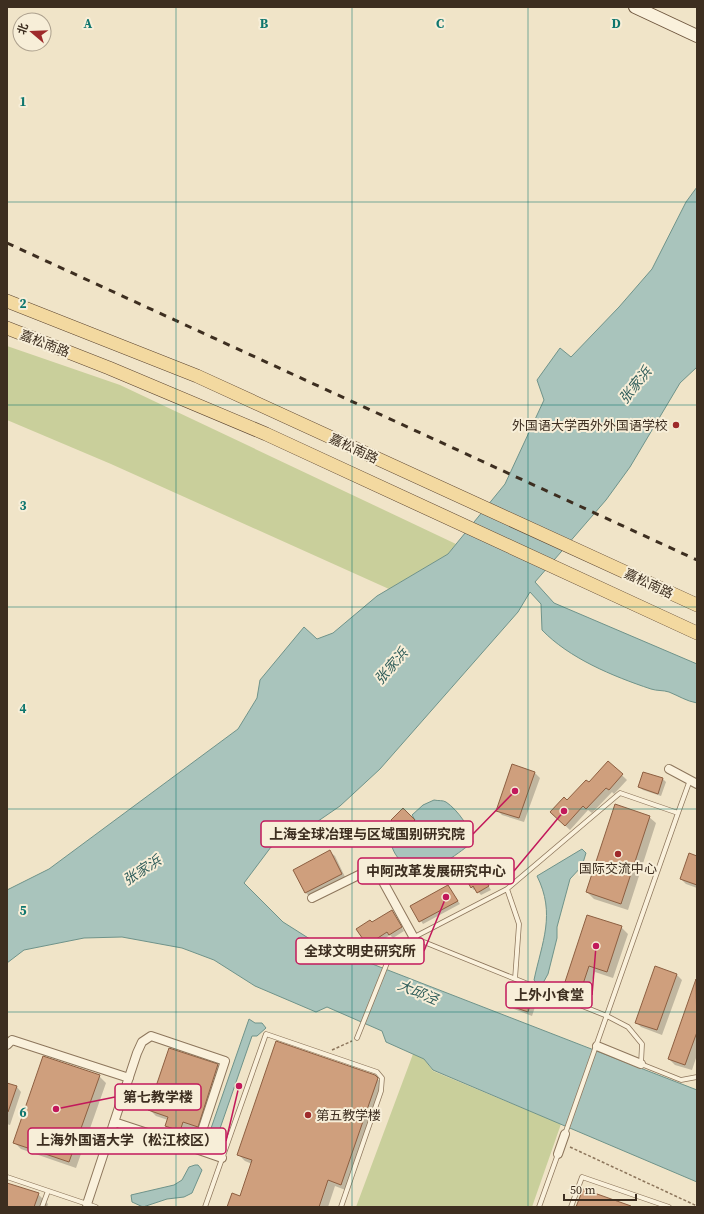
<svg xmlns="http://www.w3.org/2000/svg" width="704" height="1214" font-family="'Source Serif 4','Noto Sans SC',serif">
<rect width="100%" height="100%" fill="#f0e4c8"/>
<path fill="#c9cf9b" d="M7,346L120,385L456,544L448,554L389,589L111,464L7,420Z
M413,1054L424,1059L433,1071L561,1124L532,1207H356Z"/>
<path fill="#a9c4bc" stroke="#6f938a" d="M697,187V367L680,383L630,467L606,500L535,582L554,603L697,664V703C686,701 679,696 669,692C663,690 657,691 651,689C612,676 569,658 542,630L541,604L530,592L518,612L380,769L340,806L292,839L271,847L244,883L283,922L313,941L697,1090V1182L433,1070L424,1059L386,1042L382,1031L327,1007L316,1012L255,986L214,960L182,948L122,937L84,938L24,950L7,963V890L49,869L238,729L257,698L260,680L304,627L317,639L333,633L377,596L448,554L505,484L544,400L537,380L560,348L571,357L619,307L652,269L686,202Z
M434,800C438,801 443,800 446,802C458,810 471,829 473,842C461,851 434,873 419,871C413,870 406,866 402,862C395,856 391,847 390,838L397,831L400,834L415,820L412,815L423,805Z
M582,849L586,853L582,866L570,879L557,927V938L548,974L543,983L538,985L534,980C542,942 556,914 537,876Z
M249,1019L255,1023H262L266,1028L257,1036H252L216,1140L208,1137Z
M195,1165H198L202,1170L192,1193L184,1197L167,1199L143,1207L132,1202L131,1195L174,1185L182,1180L189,1167Z"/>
<path fill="#0003" d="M608,762L627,780L614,794L612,792L592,813L588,810L570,830L556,817L567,801L589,784Z
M512,765L535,773L540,778L524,822L502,815L497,810Z
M663,779L666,782L661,796L643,790L639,787Z
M403,810L417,824L406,834L392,820Z
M649,817L656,823L628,910L594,899L587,892Z
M330,852L335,856L346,879L310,897L306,893Z
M697,857V888L686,884L681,879Z
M479,871L491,890L481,895L476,889L474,890L471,887Z
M448,886L460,904L423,924L411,906Z
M392,911L404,931L393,938L390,935L371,948L358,929L372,923Z
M621,927L628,934L613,978L595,972L585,1002L569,997L563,990Z
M656,968L677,975L682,980L662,1035L641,1027L636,1022Z
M697,984V1055L692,1070L675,1065L669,1059Z
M534,993L538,998L532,1016L514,1009L509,1004Z
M218,1065L224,1072L204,1133L190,1128L187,1137L173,1132L166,1125L168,1120L156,1116L149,1109Z
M99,1076L106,1083L76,1168L21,1149L14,1142Z
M374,1076L384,1085L348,1191L335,1186L328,1207H228L241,1197L252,1164L245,1161L239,1155Z
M7,1084L17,1087L21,1092L10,1125L7,1124Z
M7,1184L38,1194L48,1204L47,1207H7Z"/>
<path fill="#cf9f7d" stroke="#8d5f41" d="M608,761L623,774L609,790L606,788L586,809L583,806L565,826L550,812L564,797L567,800L586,780L589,782Z
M512,764L535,772L519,818L496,811Z
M643,772L663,778L658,794L638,787Z
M615,804L650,816L621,904L586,892Z
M403,808L415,820L402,832L391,820Z
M330,850L342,874L305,893L293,870Z
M689,853L697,856V885L680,879Z
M479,870L489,886L477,893L473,886L471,888L465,877Z
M448,885L458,901L419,922L410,906Z
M392,910L402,927L389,935L387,932L367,945L356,929L370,920L372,922Z
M587,915L622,926L607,972L589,966L579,996L562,991Z
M655,966L677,974L657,1030L635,1023Z
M696,979L697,1032L685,1065L668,1059Z
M515,985L534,992L528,1012L508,1005Z
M276,1041L375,1075L378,1078L341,1185L328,1180L319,1207H227L232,1193L240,1196L252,1160L237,1155Z
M169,1048L218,1064L198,1127L183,1122L180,1131L165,1126L168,1117L148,1110Z
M43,1056L100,1075L69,1162L13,1143Z
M7,1083L17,1086L8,1112H7Z
M7,1183L39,1193L34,1207H7Z
M583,1189L631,1206V1207H576Z"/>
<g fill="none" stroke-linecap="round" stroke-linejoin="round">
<defs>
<path id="lane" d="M678,813L690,780
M507,889L519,924L515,979
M414,938L607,1016L628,1027L642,1044L641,1064L681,1080L697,1077
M357,1038L387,963L399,945L507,889L620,793L678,813L565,1134
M7,1177L96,1207
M42,1207L48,1191
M205,1207L266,1034L377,1072L382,1078L381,1091L341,1207
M539,1207L558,1154
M571,1207L582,1177L669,1207"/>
<path id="street" d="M669,769L697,784
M312,898L375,867L414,938
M7,1045L12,1040L129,1078
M597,1046L641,1064
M196,1149L222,1158
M558,1154L565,1134
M87,1204L137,1053L142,1042L151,1036L225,1061L196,1149L114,1122"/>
<path id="secondary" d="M635,7L697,36"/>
<path id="primary" d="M7,301L197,376L697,605
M7,328L109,368L266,434L697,633"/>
</defs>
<use href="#lane" stroke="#8d765c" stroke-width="5.5"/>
<use href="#street" stroke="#8d765c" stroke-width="10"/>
<use href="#secondary" stroke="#6f573f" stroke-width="14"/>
<use href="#primary" stroke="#5b4430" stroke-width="14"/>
<path stroke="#8d765c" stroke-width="1.5" stroke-dasharray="3 2" stroke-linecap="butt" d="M332,1050L352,1041
M570,1147L697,1206"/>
<use href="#lane" stroke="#faf1dc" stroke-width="4"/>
<use href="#street" stroke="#faf1dc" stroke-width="8"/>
<use href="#secondary" stroke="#faf1dc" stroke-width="12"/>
<use href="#primary" stroke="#f3d9a0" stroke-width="13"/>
<path stroke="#3d2e20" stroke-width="3" stroke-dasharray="7 7" stroke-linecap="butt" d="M7,243L697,560"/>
</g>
<path fill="none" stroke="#0f766e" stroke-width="1" stroke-opacity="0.55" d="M176,7V1207M352,7V1207M528,7V1207M7,202H697M7,405H697M7,607H697M7,809H697M7,1012H697"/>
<g fill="#9e2a2b" stroke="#f7eed8" stroke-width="1.5">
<circle cx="676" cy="425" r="4"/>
<circle cx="618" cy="854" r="4"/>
<circle cx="308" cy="1115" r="4"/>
</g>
<g text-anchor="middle" stroke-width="4" stroke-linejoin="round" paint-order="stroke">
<g font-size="13" fill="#3d2e20" stroke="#f7eed8">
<text transform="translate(45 343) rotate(21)" y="5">嘉松南路</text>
<text transform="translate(354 448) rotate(25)" y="5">嘉松南路</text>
<text transform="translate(649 583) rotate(25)" y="5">嘉松南路</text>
</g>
<g font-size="13" fill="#3d2e20" stroke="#f7eed8" text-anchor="end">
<text x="668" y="430">外国语大学西外外国语学校</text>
<text x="618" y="873" text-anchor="middle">国际交流中心</text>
<text x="316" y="1120" text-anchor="start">第五教学楼</text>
</g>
<g font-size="14" font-style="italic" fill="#2f5d5a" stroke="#f7eed8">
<text transform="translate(635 385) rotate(-51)" y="5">张家浜</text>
<text transform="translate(391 666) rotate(-49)" y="5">张家浜</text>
<text transform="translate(142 870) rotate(-33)" y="5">张家浜</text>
<text transform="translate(418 992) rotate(23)" y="5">大邱泾</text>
</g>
</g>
<g font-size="13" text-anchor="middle" font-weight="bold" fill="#0f766e" stroke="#f7eed8" stroke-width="4" stroke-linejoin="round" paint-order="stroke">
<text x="88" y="28">A</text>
<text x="264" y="28">B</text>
<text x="440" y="28">C</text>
<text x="616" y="28">D</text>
<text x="23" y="106">1</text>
<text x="23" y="308">2</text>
<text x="23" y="510">3</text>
<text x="23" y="713">4</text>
<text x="23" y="915">5</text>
<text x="23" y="1117">6</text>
</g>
<path fill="none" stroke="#c2185b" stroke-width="1.5" d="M515 791L473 834M564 811L514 871M446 897L424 951M596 946L592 995M56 1109L115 1097M239 1086L226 1141"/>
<g fill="#c2185b" stroke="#f7eed8" stroke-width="1.5">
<circle cx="515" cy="791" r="4"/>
<circle cx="564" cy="811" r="4"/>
<circle cx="446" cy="897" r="4"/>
<circle cx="596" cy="946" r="4"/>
<circle cx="56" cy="1109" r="4"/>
<circle cx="239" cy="1086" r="4"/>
</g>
<g fill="#f7eed8" stroke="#c2185b" stroke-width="1.5">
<rect x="261" y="821" width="212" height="26" rx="4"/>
<rect x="358" y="858" width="156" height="26" rx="4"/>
<rect x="296" y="938" width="128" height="26" rx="4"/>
<rect x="506" y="982" width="86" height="26" rx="4"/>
<rect x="115" y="1084" width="86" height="26" rx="4"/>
<rect x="28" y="1128" width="198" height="26" rx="4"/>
</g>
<g font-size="14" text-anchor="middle" font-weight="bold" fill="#3d2e20">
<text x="367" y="839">上海全球冶理与区域国别研究院</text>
<text x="436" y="876">中阿改革发展研究中心</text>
<text x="360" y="956">全球文明史研究所</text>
<text x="549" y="1000">上外小食堂</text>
<text x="158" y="1102">第七教学楼</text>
<text x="127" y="1145">上海外国语大学（松江校区）</text>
</g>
<rect width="704" height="1214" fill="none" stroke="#3d2e20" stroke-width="16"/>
<g transform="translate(32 32) rotate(289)"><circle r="19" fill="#f7eed8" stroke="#ada18e"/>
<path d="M0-3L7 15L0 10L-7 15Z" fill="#9e2a2b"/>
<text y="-6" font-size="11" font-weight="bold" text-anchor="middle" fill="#3d2e20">北</text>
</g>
<path d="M564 1194v6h72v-6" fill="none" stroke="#3d2e20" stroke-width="2"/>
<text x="570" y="1194" font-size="12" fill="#3d2e20" stroke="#f7eed8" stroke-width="3" paint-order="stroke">50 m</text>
</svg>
